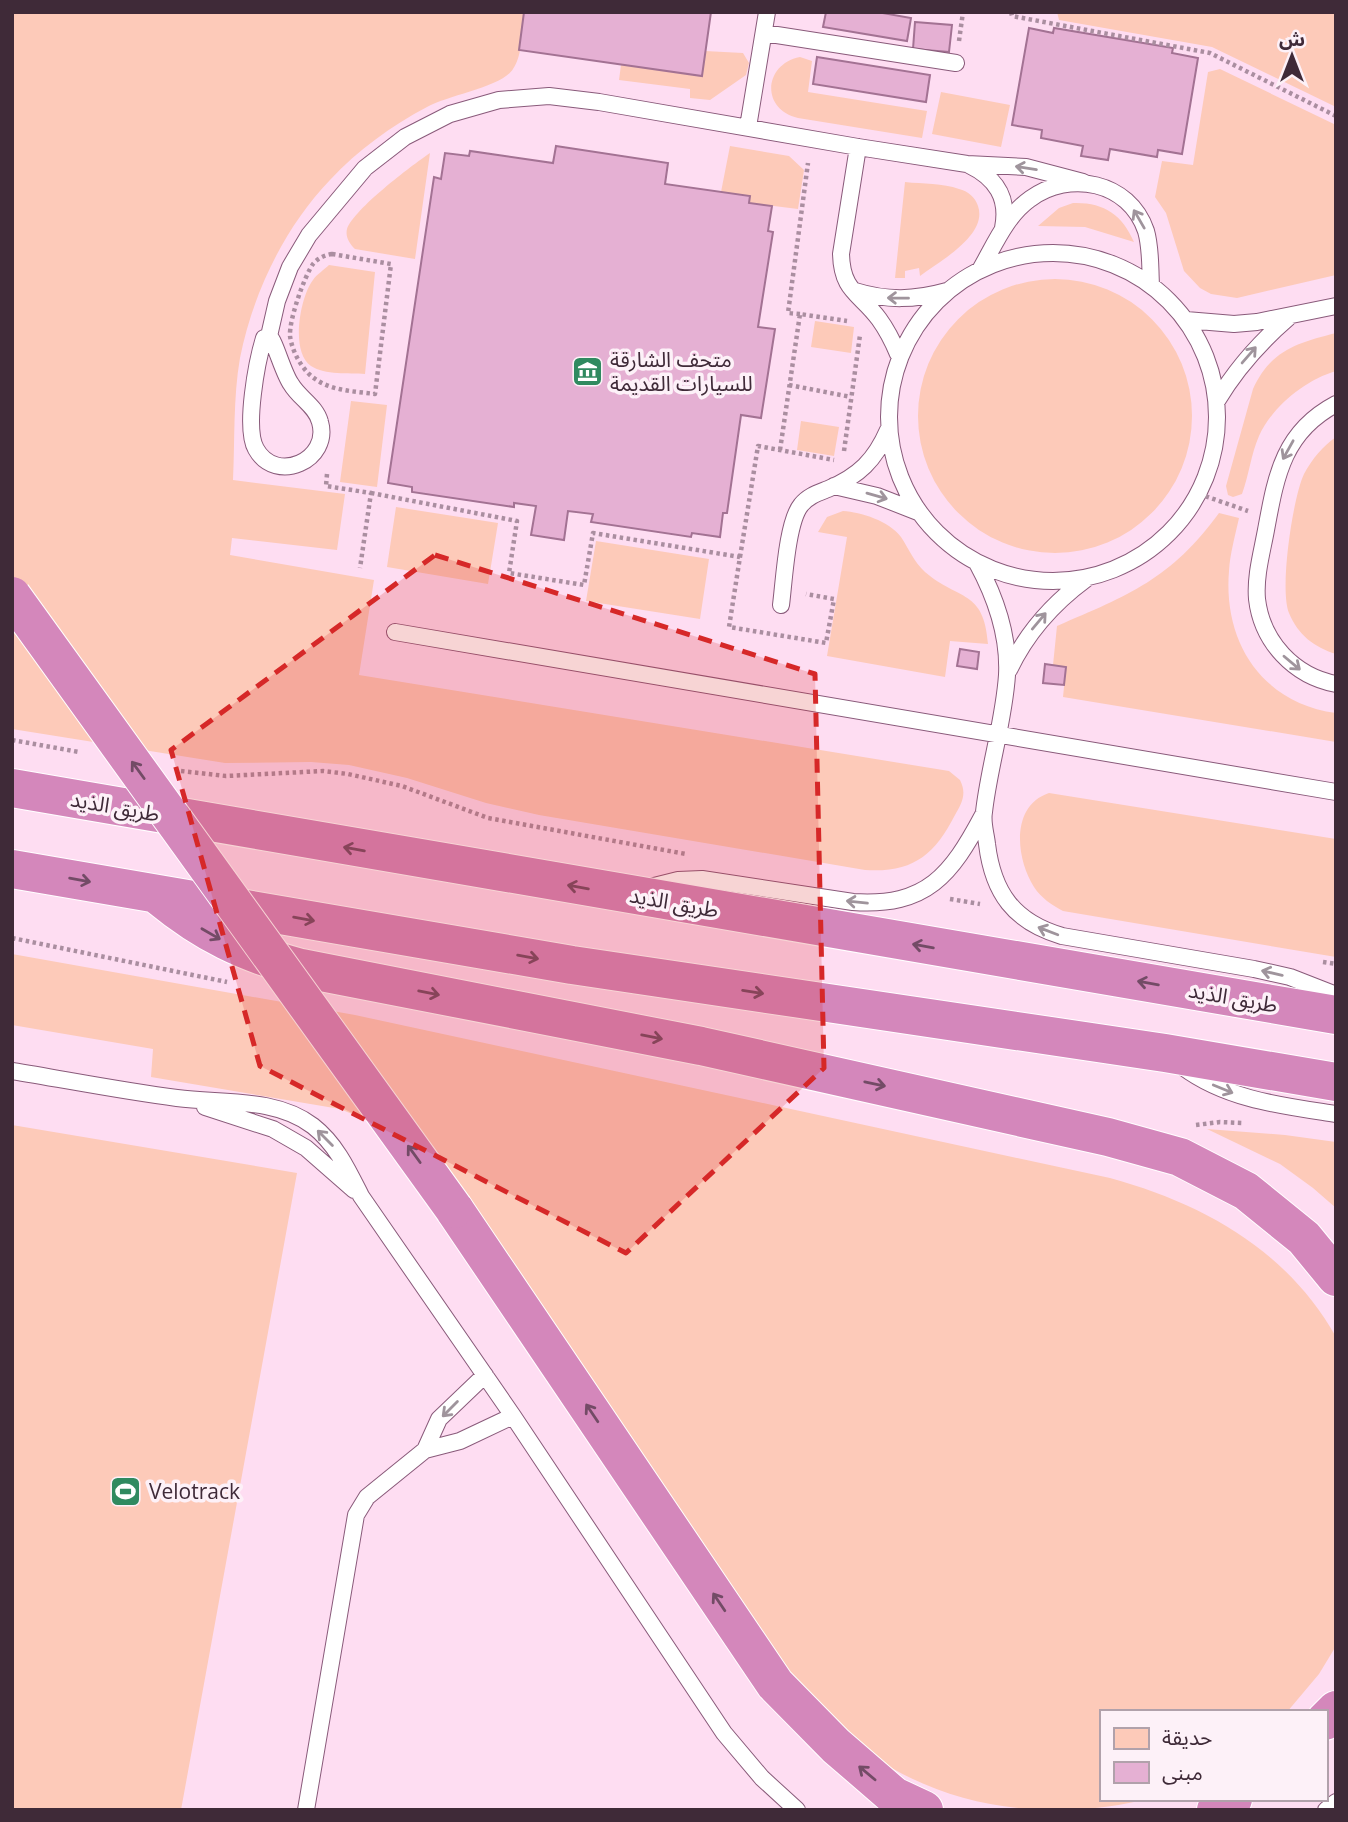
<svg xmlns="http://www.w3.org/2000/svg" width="1348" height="1822" font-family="'Open Sans','Noto Sans Arabic',sans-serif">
<rect width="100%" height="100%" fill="#feddf2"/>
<path fill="#fdcab9" d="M12,12H524C522,29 523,55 513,69C502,87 448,95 427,107C391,126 358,150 330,180C284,228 253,293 240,358C233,398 235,440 233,480L345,494L337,550L232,538L230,555L374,580L359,675L949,771L960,780C967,794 962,803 955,815C934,856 912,873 865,870L539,815L486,803L407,778L349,765L311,762L225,763L12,729Z
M1057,12H1336V107L1212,47L1059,20Z
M705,51L743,53L749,63L746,75L710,100L690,98V89L619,80L621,65L701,76Z
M800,57L812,61L808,92L927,111L922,138L798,118C760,109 764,64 800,57Z
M1220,69L1336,125V275L1237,298L1211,294L1200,288L1184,271L1166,213L1155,197L1162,161L1193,165L1208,72Z
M941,92L1010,105L1001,147L932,134Z
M730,146L789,156L804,170L798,209L749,203V196L721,192Z
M430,153L415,259L355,249C350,244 345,237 347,229C354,209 411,166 430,153Z
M905,182C923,184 943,183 959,189C968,191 975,197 978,206C988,235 940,261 920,276L919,268L905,271V278H895Z
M1073,203C1103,202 1122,214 1134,242L1085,227L1038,226L1059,208Z
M329,265L375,272L365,374C349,373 325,375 311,366C290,352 300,297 313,280C317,274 324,270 329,265Z
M918 416a137 137 0 1 1 274 0a137 137 0 1 1-274 0Z
M815,321L854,327L851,353L811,347Z
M1336,333V371C1305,380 1272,407 1259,436C1251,454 1249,475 1242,494L1233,497L1228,495L1226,486L1253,389C1271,350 1297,343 1336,333Z
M351,401L387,405L377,487L340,482Z
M801,421L839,427L834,456L797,450Z
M1336,437V654C1314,647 1298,635 1289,613C1279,589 1293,497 1304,474C1312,459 1323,446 1336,437Z
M396,507L498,523L488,584L387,567Z
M843,511C861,512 889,521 901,537C909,549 914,562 925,572C959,601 984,589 988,644L950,641L945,677L827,656L847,537L818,532L827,517Z
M1219,513L1239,518C1235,536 1230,554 1229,571C1223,642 1262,703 1336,713V742L1063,697L1066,667L1053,665L1057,626C1129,595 1171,579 1219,513Z
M596,541L709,559L700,619L586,601Z
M1049,793L1336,839V957L1063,911C1052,905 1041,898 1034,887C1016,859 1010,806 1049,793Z
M12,954L355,1015L1110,1178C1204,1204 1287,1250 1336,1337V1646L1319,1674L1287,1712H1101V1799H1144L1139,1801C1047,1821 946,1809 867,1752C847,1738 829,1720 810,1704L381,1126L340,1109L151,1077L153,1049L12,1025Z
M12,1125L297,1173L181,1810H12Z
M1207,1129L1285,1135L1336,1142V1208L1313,1188L1280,1164Z"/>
<path fill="#e5b0d3" stroke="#a37293" stroke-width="2" d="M524,12H711L702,76L519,50Z
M826,12H877L911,18L907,41L823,27Z
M915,22L952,25L949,52L913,49Z
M1029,28L1053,33L1054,28L1173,48L1172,53L1198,58L1182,154L1158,150L1157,157L1110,149L1108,160L1081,156L1083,146L1041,138L1042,130L1012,125Z
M817,57L930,75L926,102L813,84Z
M556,146L668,163L665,184L750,196L749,203L772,206L768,231L773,232L758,327L775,329L761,418L741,415L727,513H723L720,537L692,533L691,537L591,522L593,514L568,511L564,540L531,535L536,506L514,503V507L412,492V487L388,483L434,177L441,179L445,153L469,156L470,151L553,163Z
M960,649L979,652L977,669L957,666Z
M1045,664L1066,667L1064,685L1043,683Z"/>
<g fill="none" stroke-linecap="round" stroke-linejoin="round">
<defs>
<path id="service" d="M764,33L956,63
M748,127L767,12
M858,147L841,254C842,292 860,293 879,319C887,330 893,342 898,354
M969,165C996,178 1009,198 1003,228
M889 417a164 164 0 1 1 328 0a164 164 0 1 1-328 0Z
M980,270C994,246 1006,216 1030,199C1069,170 1129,181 1146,231C1151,248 1150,267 1151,285
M855,291C887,301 915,300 947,291
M1186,320L1234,324L1257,322L1336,306
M269,336L277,301L290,267L309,235L365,168L405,137L450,114L499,100L549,96L599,102L858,147L967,164L1026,167L1083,182
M269,336C275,341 283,373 291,384C299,398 316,406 320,422C331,460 276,485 256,449C244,428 257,361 264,338Z
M1217,401C1236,369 1259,343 1288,318
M1336,404C1283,432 1276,476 1266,530C1262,552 1255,576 1257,599C1262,642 1294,676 1336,684
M834,486L877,496L918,512
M977,563C996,598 1009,635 1007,675C1004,721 989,767 984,812C982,823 986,834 987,844C993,893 1014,922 1062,936L1254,969L1290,977L1336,995
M781,605C784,582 787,522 801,505C808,496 818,493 828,489C859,476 875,460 888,430
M395,632L1336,792
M1009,670C1027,632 1052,604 1086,579
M650,887L678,880L702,879L853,902C927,907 951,875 983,815
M1183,1067C1227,1100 1284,1106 1336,1114
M12,1071C67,1080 122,1091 177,1098C222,1104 275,1097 313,1126C336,1144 348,1170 361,1196L513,1416L724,1733L762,1778L797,1810
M205,1107L273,1129L306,1148L354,1190
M425,1450L439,1419L485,1375
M306,1810L356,1515L367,1497L425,1450L460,1441L513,1416
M1326,1810L1336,1802"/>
<path id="motorway" d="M12,788L1336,1015
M12,869L572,965L1165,1053L1336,1082
M160,897C205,934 245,953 301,968L701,1046L1108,1137L1180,1157L1246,1191L1304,1238L1336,1277
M454,1209L775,1684L836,1746L894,1796L924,1810
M1325,1721L1336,1710
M1216,1810L1233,1799"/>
</defs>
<use href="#service" stroke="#895a7a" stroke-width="18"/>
<use href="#motorway" stroke="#fff" stroke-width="40"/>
<path stroke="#aa8ea0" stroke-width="4.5" stroke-dasharray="3.5 3.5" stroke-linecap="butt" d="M1011,12L1012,16L1210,53L1336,116
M959,41L963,12
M332,254L391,264L375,394C352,391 327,391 309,374C299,364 292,350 290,336C289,320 304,277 313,264C318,258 325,255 332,254Z
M800,314L788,313L808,163
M789,385L851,397
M780,450L800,314L847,321
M844,451L860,335
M327,474L326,486L371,493L360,568
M371,493L517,521L509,573L584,585L593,533L740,557L729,627L826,643L834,599L806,594
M1199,494L1248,511
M740,557L758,446L834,460
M12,740L79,752
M181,771L226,776L323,771L348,774L402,786L488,818L686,854
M950,899L980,904
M12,938L227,982
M1323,962L1336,964
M1196,1125L1220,1122L1242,1123"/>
<use href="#service" stroke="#fff" stroke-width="16"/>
<use href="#motorway" stroke="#d487bb" stroke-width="38"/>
<defs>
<path id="motorway-bridge" d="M12,596L454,1209"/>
</defs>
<use href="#motorway-bridge" stroke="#fff" stroke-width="40" stroke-linecap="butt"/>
<use href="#motorway-bridge" stroke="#d487bb" stroke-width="38"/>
</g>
<defs><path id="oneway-shaft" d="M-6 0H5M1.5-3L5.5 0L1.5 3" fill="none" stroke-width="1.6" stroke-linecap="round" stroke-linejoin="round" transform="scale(1.75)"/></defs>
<g stroke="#9f949c">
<use href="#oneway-shaft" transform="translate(1026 168) rotate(-171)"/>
<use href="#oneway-shaft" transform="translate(1139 219) rotate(-120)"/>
<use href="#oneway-shaft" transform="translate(898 298) rotate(-179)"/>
<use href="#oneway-shaft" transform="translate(1249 355) rotate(-49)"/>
<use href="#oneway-shaft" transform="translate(1288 450) rotate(119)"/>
<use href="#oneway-shaft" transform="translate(877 496) rotate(16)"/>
<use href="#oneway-shaft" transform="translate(1039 621) rotate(-50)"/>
<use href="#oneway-shaft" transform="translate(1292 663) rotate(40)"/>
<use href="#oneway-shaft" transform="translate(857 902) rotate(-174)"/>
<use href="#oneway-shaft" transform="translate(1048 931) rotate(-159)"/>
<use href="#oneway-shaft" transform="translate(1272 973) rotate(-167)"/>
<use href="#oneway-shaft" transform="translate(1223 1089) rotate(22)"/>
<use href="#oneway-shaft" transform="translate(325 1138) rotate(-135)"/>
<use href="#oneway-shaft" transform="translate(450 1409) rotate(135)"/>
</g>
<g stroke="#734b66">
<use href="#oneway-shaft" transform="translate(138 770) rotate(-126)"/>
<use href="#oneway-shaft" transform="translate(354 849) rotate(-170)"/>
<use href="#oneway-shaft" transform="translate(80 880) rotate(10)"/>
<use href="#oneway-shaft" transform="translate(578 887) rotate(-170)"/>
<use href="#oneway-shaft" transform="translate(304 919) rotate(10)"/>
<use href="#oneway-shaft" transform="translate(211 934) rotate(30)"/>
<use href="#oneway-shaft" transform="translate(923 946) rotate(-170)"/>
<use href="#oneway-shaft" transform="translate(528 957) rotate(10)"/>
<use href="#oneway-shaft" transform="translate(1148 983) rotate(-170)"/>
<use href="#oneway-shaft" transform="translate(753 992) rotate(9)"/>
<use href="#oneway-shaft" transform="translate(429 993) rotate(11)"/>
<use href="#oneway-shaft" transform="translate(652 1037) rotate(11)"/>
<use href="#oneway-shaft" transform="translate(875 1084) rotate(12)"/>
<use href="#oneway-shaft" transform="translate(414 1154) rotate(-126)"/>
<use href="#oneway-shaft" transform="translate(592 1413) rotate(-124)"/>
<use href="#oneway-shaft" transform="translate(719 1602) rotate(-124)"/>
<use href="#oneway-shaft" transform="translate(867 1773) rotate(-140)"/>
</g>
<path fill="#d62828" fill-opacity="0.2" stroke="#d62828" stroke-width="5" stroke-dasharray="14 9" stroke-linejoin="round" d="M435,555L815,674L824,1068L626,1253L260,1066L171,750Z"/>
<defs>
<symbol id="museum-square" viewBox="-11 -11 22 22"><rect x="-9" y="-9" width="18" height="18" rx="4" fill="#308a60" stroke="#fdf1f8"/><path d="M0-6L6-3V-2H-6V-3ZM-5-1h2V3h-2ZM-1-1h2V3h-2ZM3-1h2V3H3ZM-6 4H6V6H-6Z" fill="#fff"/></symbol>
<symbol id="stadium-square" viewBox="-11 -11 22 22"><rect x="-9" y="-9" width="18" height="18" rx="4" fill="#308a60" stroke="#fdf1f8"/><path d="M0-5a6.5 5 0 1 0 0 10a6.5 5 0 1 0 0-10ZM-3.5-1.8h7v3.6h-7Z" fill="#fff"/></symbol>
</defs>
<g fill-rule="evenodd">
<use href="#museum-square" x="570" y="354" width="35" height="35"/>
<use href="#stadium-square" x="108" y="1474" width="35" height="35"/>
</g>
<g text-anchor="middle" stroke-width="7" stroke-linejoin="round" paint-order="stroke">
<g font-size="21" fill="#3f2a38" stroke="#fdf1f8" text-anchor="start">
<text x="610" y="367">متحف الشارقة<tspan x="610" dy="24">للسيارات القديمة</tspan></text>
<text x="149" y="1499">Velotrack</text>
</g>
<g font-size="21" fill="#3f2a38" stroke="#fdf1f8">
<text transform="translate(115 807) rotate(10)" y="7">طريق الذيد</text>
<text transform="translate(674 903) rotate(10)" y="7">طريق الذيد</text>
<text transform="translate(1233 998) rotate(10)" y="7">طريق الذيد</text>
</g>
</g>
<rect width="1348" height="1822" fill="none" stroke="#3f2a38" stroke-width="28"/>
<rect x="1100" y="1710" width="228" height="91" fill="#fdf1f8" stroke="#b1a1ab" stroke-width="2"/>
<rect x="1114" y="1728" width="35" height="21" fill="#fdcab9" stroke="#b1a1ab" stroke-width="2"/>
<text x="1162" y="1745" font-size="21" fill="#3f2a38">حديقة</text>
<rect x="1114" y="1762" width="35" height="21" fill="#e5b0d3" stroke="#b1a1ab" stroke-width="2"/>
<text x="1162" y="1780" font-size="21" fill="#3f2a38">مبنى</text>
<g transform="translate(1292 56)" stroke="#fdf1f8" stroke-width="5" paint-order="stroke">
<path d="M0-5L12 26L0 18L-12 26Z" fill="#3f2a38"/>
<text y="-10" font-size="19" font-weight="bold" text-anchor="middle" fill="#3f2a38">ش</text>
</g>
</svg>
